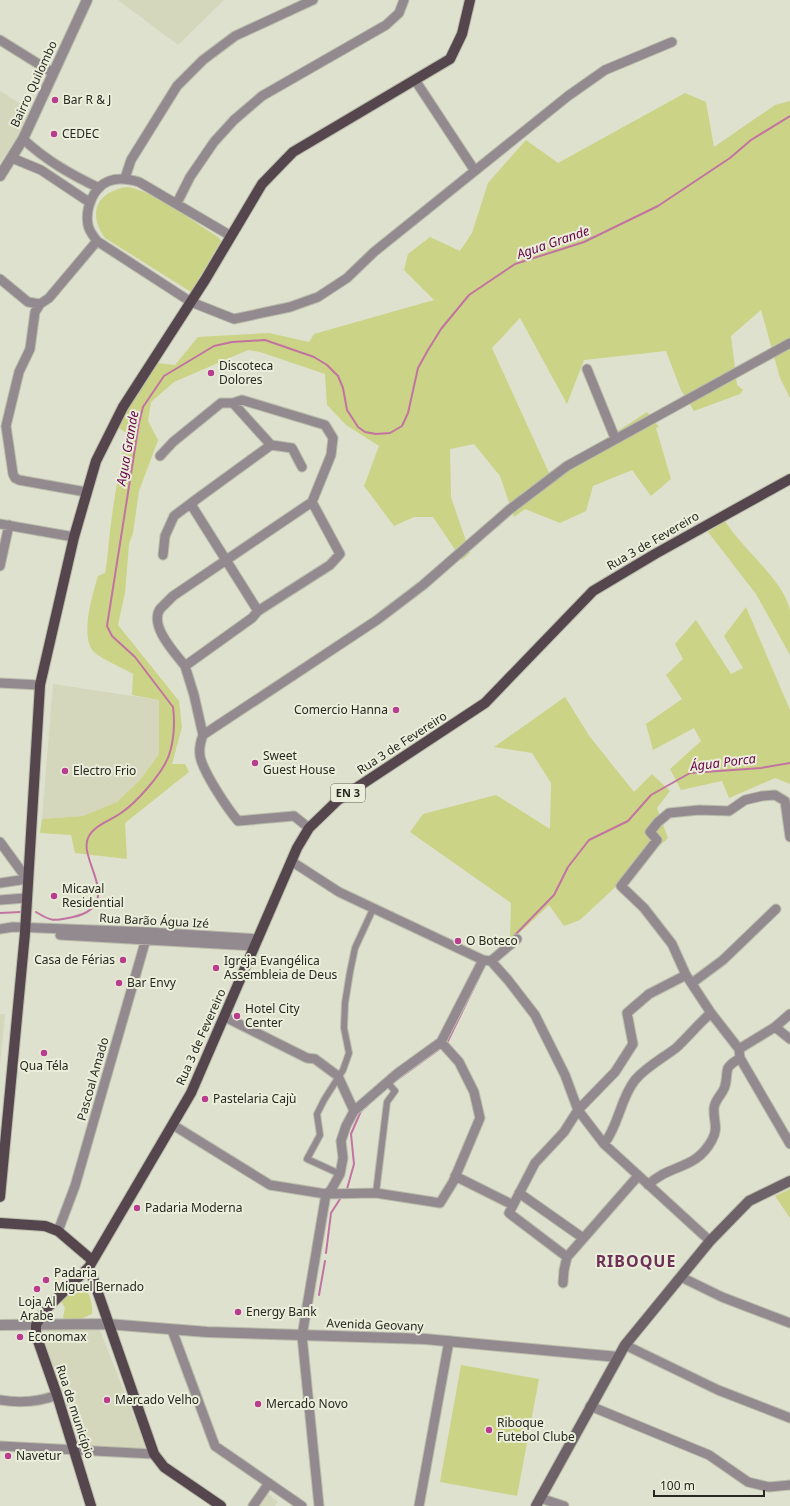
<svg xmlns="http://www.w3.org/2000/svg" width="790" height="1506" font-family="'Noto Sans',sans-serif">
<rect width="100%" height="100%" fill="#dee1cd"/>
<path fill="#d4d7bc" d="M118,0H224L178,45Z
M0,91L29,109L18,137L0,163Z
M53,684L159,700V754L140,780L117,802L83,816L42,819Z
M0,1014H5L0,1065Z
M40,1329L100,1330L148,1452L76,1448Z
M267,1493L278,1502L275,1506H258Z"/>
<path fill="#cbd386" d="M685,93L706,102L714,147L775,105L790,101V398L780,378L761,310L731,336L737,385L743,390L740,394L694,411L681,390L666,351L584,360L567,404L520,318L492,348L550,475L647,412L659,427L656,428L671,479L651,496L632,470L593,486L586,511L560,523L525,509L514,517L500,476L474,444L450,449L451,497L470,553L462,560L433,517H414L394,526L364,486L379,446L346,425L327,405L325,374L260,352L248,350L174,382L151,402L148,421L158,440L139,491L133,533L129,544L125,593L118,625L179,701L182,727L172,764H185L189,772L125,823L127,859L75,853L71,835L40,833L42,819L83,816L117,802L140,780L159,754V700L132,695L133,674C123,668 101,659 93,651C80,635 93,593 98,576L105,573C108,559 108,545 110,531C114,498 120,465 126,433L112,423L147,362L175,365L198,337L269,333L309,342L314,334L434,300L404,270L408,254L430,237L460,251L472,233L488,183L526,140L558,163Z
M128,187C151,190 196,223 218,237L221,241L191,292L105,238C87,213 97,191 128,187Z
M725,521C742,549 785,581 790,611C790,625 790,641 790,655L756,594L708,532Z
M746,607L790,710V784L775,778L729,798L722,781L681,790L670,769L701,741L694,728L653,750L646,724L682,699L666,675L683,659L675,644L696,620L731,674L743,668L724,636Z
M565,697L590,737L634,792L652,774L670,791L657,808L668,838L580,920L564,926L549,905L512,940L510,936L511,903L410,832L423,814L496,795L550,829L551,783L532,753L494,747Z
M790,1189V1218L775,1196Z
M81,1283C89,1291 93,1302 92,1314L76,1321H65L63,1317L65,1308L60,1299L74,1285Z
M461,1365L539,1379L517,1496L440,1482Z"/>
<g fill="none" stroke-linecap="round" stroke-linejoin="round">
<path stroke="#c273a2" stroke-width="2" d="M36,912C52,922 54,921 73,917C127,905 75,857 89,836C95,825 111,820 121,813C136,803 163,773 169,755C174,741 175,722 173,707L135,657L112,636L107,626L139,423L143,407L164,376L214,346L232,342L265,340L314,357L327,365L338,376L343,388L347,410L358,427L365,432L376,434L390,433L402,426L408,413L418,368L428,350L441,329L469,295L515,264L584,242L658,206L730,158L751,140L790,116
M0,913L21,912
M512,938L554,895L568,867L589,840L628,821L651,795L690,773L761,768L790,763
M447,1043L479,977
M398,1079L441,1048
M347,1189L354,1164L351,1134L361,1111L368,1105
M326,1253L331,1213L342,1196
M319,1295L325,1261"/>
<defs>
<path id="pedestrian" d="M340,1174L307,1159L320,1135L317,1114L324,1100L343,1070L349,1053L344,1028L345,1003L350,972L355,948L373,909
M376,1193L387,1102L395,1091L387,1082"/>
<path id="minor" d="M0,40L53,73
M415,80L475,171
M23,139C47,161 70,174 99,188
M12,158L41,170L89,202
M125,178L131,160L177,86L203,60L235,36L313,0
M177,203L190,177L214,142L234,120L262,96L386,25L399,13L404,0
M231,236L139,182C129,179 119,177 109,181C93,187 85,209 88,225C89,231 94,237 97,241L191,302L234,319L290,307L318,297L347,278L374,252L568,96L605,70L672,42
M0,279L28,302L40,304L49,298L97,241
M40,304L35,312L30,349L19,372L6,426L13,474L15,478L19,480L86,492
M587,369L615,438
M233,403L242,400L325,425L333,438L331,455L312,502L340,554L330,565L258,611
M271,445L292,448L302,467
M160,456L173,442L221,403H233L271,445L194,501L192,506L258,611L252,618L185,666L194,695L203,735
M0,524L74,537
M163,555L165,536L174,516L194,501
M0,566L9,525
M185,666C175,653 149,626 160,609C164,605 169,600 173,596L312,502
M0,683L40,685
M309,828L294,816L238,821C227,808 206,776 201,760C198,751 200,743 203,735L377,620L423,585L509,510L567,466L790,343
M790,837L785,801L775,795L762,796L745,800L729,811L699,810L669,813L658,822L650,832L657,840L621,886L644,908L672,944L686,975L711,1013L739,1049L740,1058L790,1144
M0,842L27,879
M291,861L339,892L483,960L491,961L508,980L535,1015L565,1075L578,1110L604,1144L710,1241
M0,883L27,879
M0,900L26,898
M0,929L13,927L148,932L258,939
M60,935L254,946
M491,961L517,939
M692,983L723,960L776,909
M225,1017L307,1058L315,1059L338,1076L354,1111
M775,1027L790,1039
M739,1049L775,1027L790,1014
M173,1125L270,1185L326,1194L376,1193L440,1203L453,1182L480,1118L474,1092L459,1062L441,1042
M604,1144C619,1125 620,1099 635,1080C646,1067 663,1058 676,1048C688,1037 698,1024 711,1013
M455,1176L513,1205
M648,1185C671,1163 695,1171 712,1140C719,1128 713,1120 714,1108C715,1099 723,1094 725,1086C727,1080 726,1073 728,1068C731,1063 736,1061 740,1058
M519,1193L583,1238
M58,1231L75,1186L148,932
M567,1257L509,1213L535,1163L564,1132L578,1110L615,1072L633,1044L627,1013L649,994L686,975
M681,1277L722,1297L790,1323
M563,1283L564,1270L567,1257L638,1176
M172,1330L215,1446L302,1506
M625,1345L718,1390L790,1418
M0,1400C19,1403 39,1402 57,1395
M590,1406L709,1455L748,1482L769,1487L790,1485
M0,1446L154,1454
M540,1498L564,1506
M253,1506L269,1483
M319,1506L302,1336L326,1194L331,1190L340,1174L343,1158L341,1141L346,1126L354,1111L398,1073L441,1042L483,960
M419,1506L449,1341"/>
<path id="tertiary" d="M0,176L23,139L87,0
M0,1325L107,1324L207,1332L425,1339L618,1357"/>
<path id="secondary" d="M536,1506L625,1345L710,1241L749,1201L790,1181"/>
<path id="primary" d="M0,1197L25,933L40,685L74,537L96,461L123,407L205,280L262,184L293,152L450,59L462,34L470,0
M0,1223L45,1226L58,1231L92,1260
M89,1267L154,1454L164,1467L221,1506
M91,1506L57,1395L36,1335V1325L45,1310L89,1267L191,1093L297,848L309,828L338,800L485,703L593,591L655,554L790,479"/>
</defs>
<use href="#pedestrian" stroke="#b9bcab" stroke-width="8"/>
<use href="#minor" stroke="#b9bcab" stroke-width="11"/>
<use href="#tertiary" stroke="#b9bcab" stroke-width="12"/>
<use href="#secondary" stroke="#b9bcab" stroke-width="12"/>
<use href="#primary" stroke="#b9bcab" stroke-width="12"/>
<use href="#pedestrian" stroke="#938a8f" stroke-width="6"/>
<use href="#minor" stroke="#938a8f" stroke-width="9"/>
<use href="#tertiary" stroke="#938a8f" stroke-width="10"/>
<use href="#secondary" stroke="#6e6269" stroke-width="10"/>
<use href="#primary" stroke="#55464e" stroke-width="10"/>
</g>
<g fill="#b93d8e" stroke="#ebeeda" stroke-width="1.5">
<circle cx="55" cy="100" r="4"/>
<circle cx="54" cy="134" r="4"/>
<circle cx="211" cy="373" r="4"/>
<circle cx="396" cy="710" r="4"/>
<circle cx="255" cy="763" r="4"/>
<circle cx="65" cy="771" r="4"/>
<circle cx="54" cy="896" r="4"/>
<circle cx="458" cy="941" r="4"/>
<circle cx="123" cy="960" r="4"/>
<circle cx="216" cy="968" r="4"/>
<circle cx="119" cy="983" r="4"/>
<circle cx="237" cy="1016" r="4"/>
<circle cx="44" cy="1053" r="4"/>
<circle cx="205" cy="1099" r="4"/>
<circle cx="137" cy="1208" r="4"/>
<circle cx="46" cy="1280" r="4"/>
<circle cx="37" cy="1289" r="4"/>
<circle cx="238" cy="1312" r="4"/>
<circle cx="20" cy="1337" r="4"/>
<circle cx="107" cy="1400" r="4"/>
<circle cx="258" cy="1404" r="4"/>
<circle cx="489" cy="1430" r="4"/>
<circle cx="8" cy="1456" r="4"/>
</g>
<g text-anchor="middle" stroke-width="4" stroke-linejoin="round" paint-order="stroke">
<rect fill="#ebeeda" stroke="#626358" stroke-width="1" x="331" y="784" width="34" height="18" rx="3"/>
<g font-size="11" font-weight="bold" fill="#272821">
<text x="348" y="797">EN 3</text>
</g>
<g font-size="12" fill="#272821" stroke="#ebeeda">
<text transform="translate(34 84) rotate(-65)" y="4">Bairro Quilombo</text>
<text transform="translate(653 541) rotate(-30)" y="4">Rua 3 de Fevereiro</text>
<text transform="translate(402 743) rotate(-33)" y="4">Rua 3 de Fevereiro</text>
<text transform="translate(154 921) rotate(3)" y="4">Rua Barão Água Izé</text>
<text transform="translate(201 1037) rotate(-66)" y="4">Rua 3 de Fevereiro</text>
<text transform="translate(93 1079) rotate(-74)" y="4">Pascoal Amado</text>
<text transform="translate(375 1325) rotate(2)" y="4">Avenida Geovany</text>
<text transform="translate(75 1412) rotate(72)" y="4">Rua de município</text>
</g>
<g font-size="12" fill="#272821" stroke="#ebeeda" text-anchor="start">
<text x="63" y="104">Bar R &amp; J</text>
<text x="62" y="138">CEDEC</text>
<text x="219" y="370">Discoteca<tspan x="219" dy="14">Dolores</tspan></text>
<text x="388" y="714" text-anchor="end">Comercio Hanna</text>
<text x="263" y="760">Sweet<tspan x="263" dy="14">Guest House</tspan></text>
<text x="73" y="775">Electro Frio</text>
<text x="62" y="893">Micaval<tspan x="62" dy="14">Residential</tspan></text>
<text x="466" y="945">O Boteco</text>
<text x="115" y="964" text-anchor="end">Casa de Férias</text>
<text x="224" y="965">Igreja Evangélica<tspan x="224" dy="14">Assembleia de Deus</tspan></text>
<text x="127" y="987">Bar Envy</text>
<text x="245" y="1013">Hotel City<tspan x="245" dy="14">Center</tspan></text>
<text x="44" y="1070" text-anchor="middle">Qua Téla</text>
<text x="213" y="1103">Pastelaria Cajù</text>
<text x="145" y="1212">Padaria Moderna</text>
<text x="54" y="1277">Padaria<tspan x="54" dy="14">Miguel Bernado</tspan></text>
<text x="37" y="1306" text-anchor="middle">Loja Al<tspan x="37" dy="14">Arabe</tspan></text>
<text x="246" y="1316">Energy Bank</text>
<text x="28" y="1341">Economax</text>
<text x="115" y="1404">Mercado Velho</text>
<text x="266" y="1408">Mercado Novo</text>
<text x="497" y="1427">Riboque<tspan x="497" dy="14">Futebol Clube</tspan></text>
<text x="16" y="1460">Navetur</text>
</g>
<g font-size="13" font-style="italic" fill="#6a054d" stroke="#ebeeda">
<text transform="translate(553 242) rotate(-19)" y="5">Agua Grande</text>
<text transform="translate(127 448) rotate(-80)" y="5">Agua Grande</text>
<text transform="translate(723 762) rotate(-7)" y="5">Água Porca</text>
</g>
<g font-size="16" font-weight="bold" letter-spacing="1" fill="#6e3157" stroke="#ebeeda">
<text x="636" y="1267">RIBOQUE</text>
</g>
</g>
<path d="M654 1490v6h110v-6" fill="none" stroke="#272821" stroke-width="2"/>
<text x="660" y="1490" font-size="12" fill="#272821" stroke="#ebeeda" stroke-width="3" paint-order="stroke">100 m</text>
</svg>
